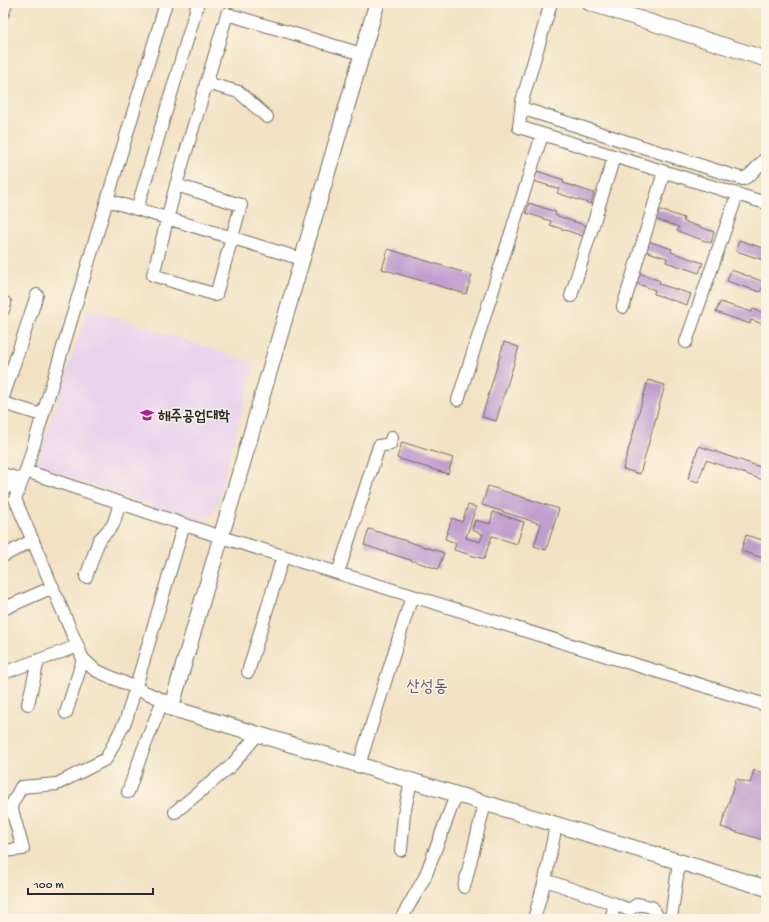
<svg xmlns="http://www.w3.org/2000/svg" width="769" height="922" font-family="'Gochi Hand','Poor Story',sans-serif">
<rect width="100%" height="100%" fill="#fcf5e5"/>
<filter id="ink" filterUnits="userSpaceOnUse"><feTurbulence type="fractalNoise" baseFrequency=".025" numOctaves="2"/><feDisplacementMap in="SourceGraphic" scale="8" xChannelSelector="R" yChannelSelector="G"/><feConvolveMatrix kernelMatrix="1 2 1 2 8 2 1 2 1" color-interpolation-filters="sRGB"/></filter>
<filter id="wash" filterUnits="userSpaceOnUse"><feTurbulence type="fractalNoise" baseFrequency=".012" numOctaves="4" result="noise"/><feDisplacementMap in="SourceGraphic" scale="16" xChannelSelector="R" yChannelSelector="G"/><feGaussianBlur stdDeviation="0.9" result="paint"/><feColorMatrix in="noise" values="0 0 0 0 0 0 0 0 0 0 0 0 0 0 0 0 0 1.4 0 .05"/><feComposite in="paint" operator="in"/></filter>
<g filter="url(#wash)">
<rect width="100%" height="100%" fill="#f2e2c3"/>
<path fill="#e9d2ed" d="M88,308L255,363L214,514L199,522L35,466Z"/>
<g id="blocks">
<path fill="#c09dcf" d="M537,171L564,180L563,183L594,193L591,204L557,193L559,189L534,181Z
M529,203L556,212L555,215L587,226L583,236L550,225L551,221L526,213Z
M657,209L684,218L683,221L714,232L711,243L677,231L679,227L654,219Z
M645,240L672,249L671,252L703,263L699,273L666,262L667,258L642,250Z
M739,240L766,249V261L736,251Z
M388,249L472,275L466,294L382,269Z
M731,270L762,281L763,278L766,279V290L762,288L760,292L727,281Z
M634,271L660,281L659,284L691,294L687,305L654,294L655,290L630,281Z
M720,302L752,312L753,309L766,314V325L751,320L750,324L716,312Z
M504,342L519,347L496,421L482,417Z
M648,380L665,385L640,474L623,469Z
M402,442L453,458L448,474L397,458Z
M699,446L766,469V481L706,460L698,482L688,479Z
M488,486L559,509L546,550L534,546L541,524L482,505Z
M468,505L476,507L466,538L480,542L483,534L472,530L475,520L490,524L493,512L524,522L517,544L492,536L484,559L454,550L456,543L445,539L452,518L462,522Z
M369,529L444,553L438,569L364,545Z
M746,535L766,541V559L741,551Z
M754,770L766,774V841L721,827L736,779L750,783Z"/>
</g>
</g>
<g filter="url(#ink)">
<use href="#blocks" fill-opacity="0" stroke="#716b60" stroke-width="1"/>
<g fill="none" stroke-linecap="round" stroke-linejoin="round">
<defs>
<path id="minor" d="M166,3L26,471L221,537L766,705
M551,3L522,101L519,127L766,203
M3,13L6,3
M206,83L239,92L267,117
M521,108L743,179L750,175L764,160L766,162
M176,185L153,275L216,295L241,205L176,185L227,14L362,54
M107,200L302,259
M137,209L198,3
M571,296L614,157
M623,307L664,172
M3,310L5,303
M686,342L737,195
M3,397L37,295
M458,400L542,135
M3,403L42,415
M26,471L15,499L83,659L95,670L172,704
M3,474L22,480
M3,489L22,480
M3,556L33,540
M338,573L379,446L390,444L392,437
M86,577L99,540L113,525L120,503
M3,609L53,587
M248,672L283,556
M3,673L78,646
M28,704L38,661
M66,713L83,659
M359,765L412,596
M128,792L143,750L163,700
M175,812L231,766L258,734
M401,850L404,814L411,781
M3,851L23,849L11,806L21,787L57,784L106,759L126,720L184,524
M545,880L615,904L611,919
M464,887L485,803
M615,904L629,910L638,904L652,907L659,919
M401,919L425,877L456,795
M534,919L545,880L556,825
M671,919L679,862"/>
<path id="major" d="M377,3L171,708L766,888
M590,3L766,59"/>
</defs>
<use href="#minor" stroke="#716b60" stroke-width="14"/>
<use href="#major" stroke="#716b60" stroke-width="17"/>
<use href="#minor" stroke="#fff" stroke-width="12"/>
<use href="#major" stroke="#fff" stroke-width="15"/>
</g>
</g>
<defs>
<symbol id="university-bare" viewBox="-9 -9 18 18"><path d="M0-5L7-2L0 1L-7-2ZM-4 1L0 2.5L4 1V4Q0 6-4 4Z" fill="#b5179e" stroke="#fcf5e5" stroke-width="2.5" paint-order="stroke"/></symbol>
</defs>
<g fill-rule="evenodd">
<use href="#university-bare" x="137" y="405" width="20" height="20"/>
</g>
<g text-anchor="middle" stroke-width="3" stroke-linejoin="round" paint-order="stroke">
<g font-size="15" font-weight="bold" fill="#2b2b2b" stroke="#fcf5e5" text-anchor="start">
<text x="158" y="420">해주공업대학</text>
</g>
<g font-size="17" fill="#5f5364" stroke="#fcf5e5">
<text x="427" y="691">산성동</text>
</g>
</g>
<rect width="769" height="922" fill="none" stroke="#fcf5e5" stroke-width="16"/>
<path d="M28 888v6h125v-6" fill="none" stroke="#2b2b2b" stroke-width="2"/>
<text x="34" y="888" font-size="12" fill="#2b2b2b" stroke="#fcf5e5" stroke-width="3" paint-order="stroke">100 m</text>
</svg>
